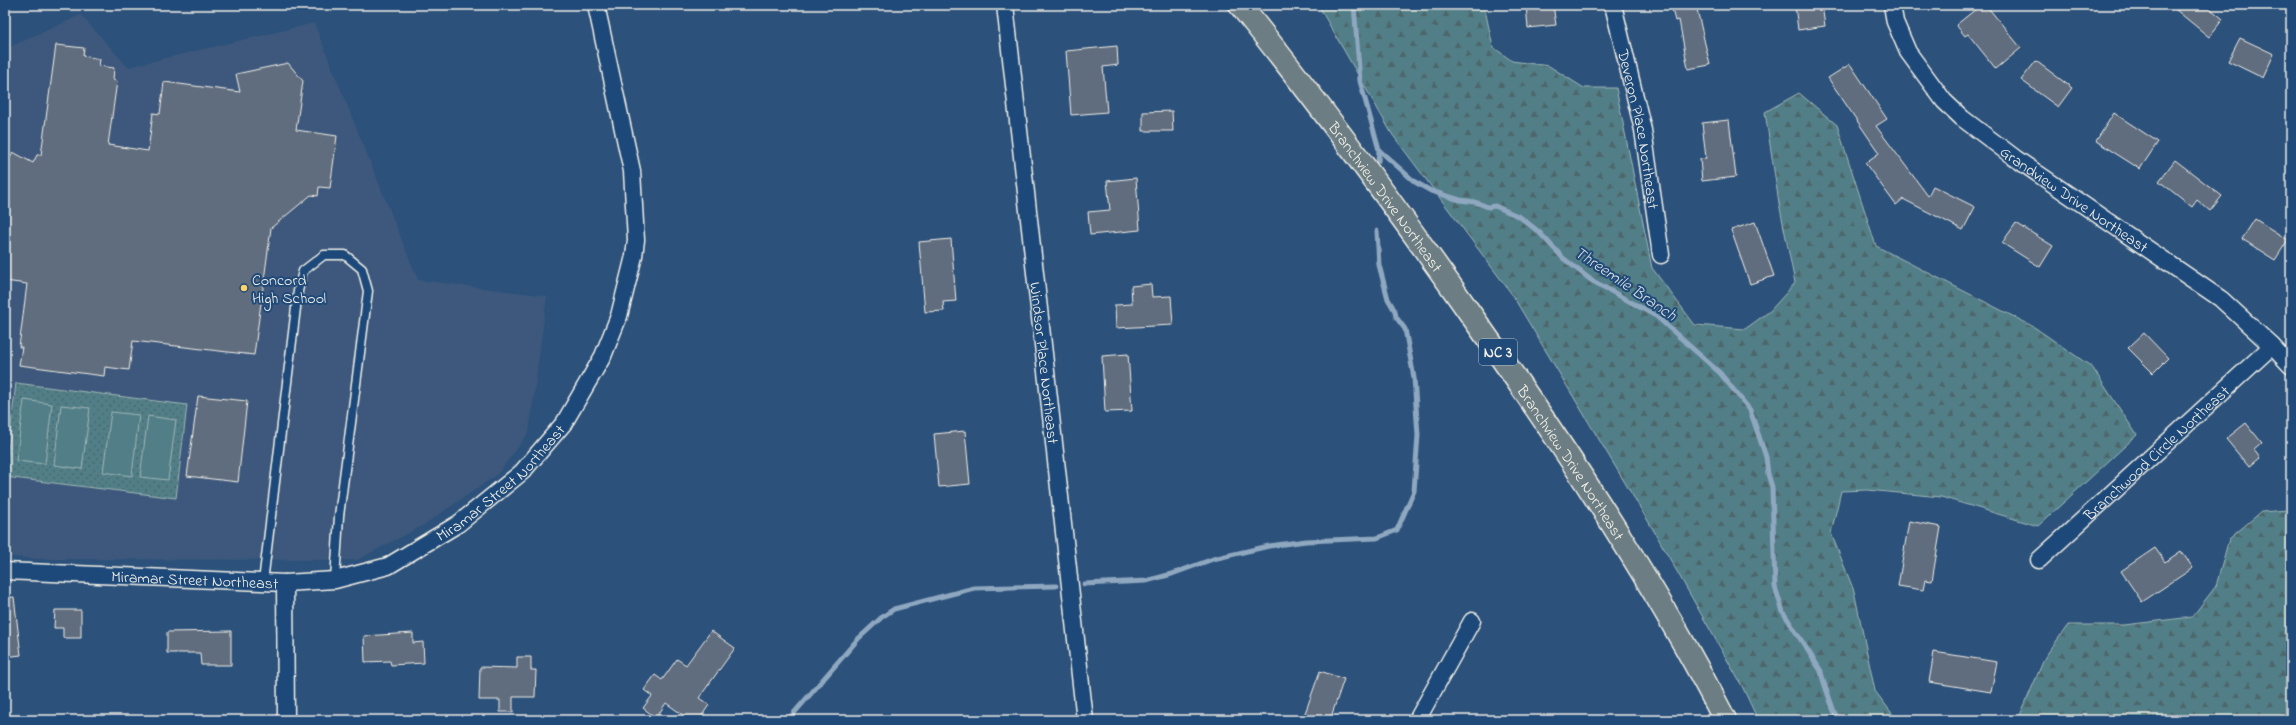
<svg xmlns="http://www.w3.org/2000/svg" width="2296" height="725" font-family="'Indie Flower',sans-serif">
<defs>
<pattern id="forest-firs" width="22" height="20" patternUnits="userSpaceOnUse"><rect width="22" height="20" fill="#517e87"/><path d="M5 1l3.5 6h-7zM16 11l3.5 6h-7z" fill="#4d666a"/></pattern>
<pattern id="park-dots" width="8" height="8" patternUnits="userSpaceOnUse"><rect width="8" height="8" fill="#517e87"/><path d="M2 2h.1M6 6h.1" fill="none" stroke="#4d666a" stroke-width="1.8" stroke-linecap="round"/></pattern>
</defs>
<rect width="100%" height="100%" fill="#2c517b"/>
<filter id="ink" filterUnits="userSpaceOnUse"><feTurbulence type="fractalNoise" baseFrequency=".025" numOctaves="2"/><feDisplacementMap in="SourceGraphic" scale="8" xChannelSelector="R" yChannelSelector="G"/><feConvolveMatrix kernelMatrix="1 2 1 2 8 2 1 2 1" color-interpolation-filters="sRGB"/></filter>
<g filter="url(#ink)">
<path fill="#3c597c" d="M81,15L128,67L314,23L418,280L547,296L529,432L497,475L422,526L357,560L38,559L5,556V49Z"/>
<path fill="url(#forest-firs)" stroke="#a2b8b8" d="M1318,5H1484L1493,47L1512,61L1549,66L1584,88H1616L1652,268L1695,325L1745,329L1770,311L1795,283L1779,203L1765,112L1799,93L1837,125L1876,246L2034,327L2092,367L2137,435L2038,526L1941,497L1867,490L1841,491L1831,533L1854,591L1875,691L1897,720H1758L1742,686L1654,531L1511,293L1392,134Z
M2287,510L2291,517V720H2018L2045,657L2068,625H2124L2192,617L2216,586L2229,539L2261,512Z"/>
<path fill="url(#park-dots)" stroke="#a2b8b8" d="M16,383L187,405L176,498L5,477Z"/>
<path fill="#517e87" stroke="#a2b8b8" d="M24,400L52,404L45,464L16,461Z
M61,405L90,408L82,469L54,465Z
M111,412L139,415L132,476L103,472Z
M148,416L176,420L168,480L140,477Z"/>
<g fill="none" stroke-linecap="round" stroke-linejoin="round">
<path stroke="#8fa8c0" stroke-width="5" d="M1354,5L1360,81L1379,150L1415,182L1431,191L1460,200L1475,202L1488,207L1495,206L1520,217L1539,232L1563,258L1591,280L1656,316L1720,373L1750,410L1766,457L1768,474L1772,487L1775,587L1783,612L1821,671C1821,675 1835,716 1838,720
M1378,161L1379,150
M1084,584L1146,581L1172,574L1213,559L1269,546L1306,541L1377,538L1397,530L1414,491L1418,435L1414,378L1405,329L1396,317L1395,311L1388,299L1379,265L1377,231
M788,720L858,639L882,617L894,609L974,588L1056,586"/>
</g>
<path fill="#606d7f" stroke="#f4f1e8" d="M1526,5H1553L1556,25L1528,28Z
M1671,5H1696L1710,65L1688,69L1679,20L1675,21Z
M1795,5H1822L1825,26L1798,30Z
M1981,5H1986L2021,48L1996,69L1968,34L1965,36L1956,25Z
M2170,5H2206L2223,19L2209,37Z
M2240,38L2274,54L2263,78L2228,61Z
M56,45L84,48L83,56L100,59L99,66L114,68L113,80L117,81L108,145L148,151L153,113L160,114L164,82L240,92L236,74L288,63L303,81L296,130L337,136L330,188L319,187L318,196L311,195L271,228L254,355L133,341L129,370L105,367L104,376L19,365L22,347H19L27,284L5,281V167L13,152L33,163L37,155H41Z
M1117,46L1118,65L1103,67L1107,112L1071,115L1066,51Z
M2036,61L2072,88L2058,107L2021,80Z
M1850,64L1887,119L1876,126L1928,196L1933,186L1975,207L1963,230L1903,199L1896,205L1865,163L1879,153L1828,78Z
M1172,111L1173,131H1143V112Z
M2114,113L2158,142L2140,169L2096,141Z
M1729,120L1736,177L1702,181L1700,159L1706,158L1702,123Z
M2175,160L2222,196L2210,211L2197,200L2192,207L2159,181Z
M1136,178L1140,230L1090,235L1088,212L1110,210L1107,181Z
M2255,219L2288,240L2275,260L2242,239Z
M1755,222L1774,276L1750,284L1731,230Z
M2016,223L2053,246L2040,267L2002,243Z
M951,239L956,301L943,302L944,311L925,312L919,242Z
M1151,284L1152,297L1171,296L1173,325L1116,328L1115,305L1132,304L1131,286Z
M2144,333L2168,358L2153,373L2128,348Z
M1128,354L1132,411L1105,412L1102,356Z
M198,396L247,401L238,482L187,476Z
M2246,423L2262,443L2254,450L2260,458L2249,467L2226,439Z
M965,431L970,484L939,487L934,434Z
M1909,521L1941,527L1932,581L1925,580L1923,590L1898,586Z
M2155,548L2165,562L2181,551L2193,568L2142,602L2121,571Z
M14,597L21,655L5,657V598Z
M55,610H81V638H63V628H54Z
M231,631V665H201L200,653H167V632Z
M711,631L735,648L699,698L709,705L699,720H690L666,703L656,718L643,708L652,696L644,690L655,675L662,680L677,659L686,665Z
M413,633V643L423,642L424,663L391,665L390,661L365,662L364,636Z
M1934,652L1997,662L1991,692L1929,682Z
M517,657H531V670H536L535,697H513V712H500V700H479L480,667L517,668Z
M1320,671L1344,679L1330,720H1315L1304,716Z"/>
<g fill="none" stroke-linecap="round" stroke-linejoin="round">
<defs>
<path id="service" d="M263,582L298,291L303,271L324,255H345L362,269L368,291L339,516L335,580"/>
<g id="minor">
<path id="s1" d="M1005,5L1085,720"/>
<path id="s2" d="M1613,5L1643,130L1661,255"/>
<path id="s3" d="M1892,5L1895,22L1908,52L1944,101L1962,118L2015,158L2221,299L2272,346L2291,366"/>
<path id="s4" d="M2039,560L2272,346"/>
<path id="s5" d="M5,571L285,583L335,580L388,566L458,524L522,472L564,423L603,356L619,316L634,256L636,240L632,171L596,5"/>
<path d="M285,583L286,720"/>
<path d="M1417,720L1472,621"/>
</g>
<g id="primary">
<path id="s6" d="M1240,5C1324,109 1402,216 1479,326C1568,452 1654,582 1725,720"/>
</g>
</defs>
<use href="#service" stroke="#f4f1e8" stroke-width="11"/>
<use href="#minor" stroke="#f4f1e8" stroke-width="19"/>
<use href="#primary" stroke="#f4f1e8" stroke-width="25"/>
<use href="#service" stroke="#1f4a7a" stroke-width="8"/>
<use href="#minor" stroke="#1f4a7a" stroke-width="16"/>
<use href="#primary" stroke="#6c7e84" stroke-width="22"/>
</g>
</g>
<circle fill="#ffd166" stroke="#1f4a7a" stroke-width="1.5" cx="244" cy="288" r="4"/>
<g text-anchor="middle" stroke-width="4" stroke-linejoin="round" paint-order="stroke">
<rect fill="#1f4a7a" stroke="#b4bfc7" stroke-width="1" x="1479" y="339" width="38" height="26" rx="3"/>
<g font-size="15" font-weight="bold" fill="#f4f1e8">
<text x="1498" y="357">NC 3</text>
</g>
<g font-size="16" fill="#f4f1e8" stroke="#1f4a7a">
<text dy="6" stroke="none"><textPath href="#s2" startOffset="127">Deveron Place Northeast</textPath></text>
<text dy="6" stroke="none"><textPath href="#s6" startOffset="241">Branchview Drive Northeast</textPath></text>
<text dy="6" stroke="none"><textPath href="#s3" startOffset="274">Grandview Drive Northeast</textPath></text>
<text dy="6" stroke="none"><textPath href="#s1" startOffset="360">Windsor Place Northeast</textPath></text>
<text dy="6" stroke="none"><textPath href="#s4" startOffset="159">Branchwood Circle Northeast</textPath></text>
<text dy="6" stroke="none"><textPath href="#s6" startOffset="565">Branchview Drive Northeast</textPath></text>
<text dy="6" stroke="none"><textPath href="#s5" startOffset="526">Miramar Street Northeast</textPath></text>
<text dy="6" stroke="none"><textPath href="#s5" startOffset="190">Miramar Street Northeast</textPath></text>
</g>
<g font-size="16" fill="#f4f1e8" stroke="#1f4a7a" text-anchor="start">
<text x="252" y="285">Concord<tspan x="252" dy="18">High School</tspan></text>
</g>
<g font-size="17" font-style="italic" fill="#dbdfde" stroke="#1f4a7a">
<text transform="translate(1626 283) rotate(34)" y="6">Threemile Branch</text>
</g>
</g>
<rect width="2296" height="725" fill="none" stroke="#1f4a7a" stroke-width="20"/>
<rect x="10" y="10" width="2276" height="705" fill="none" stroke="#f4f1e8" stroke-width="1.5" filter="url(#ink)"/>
</svg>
